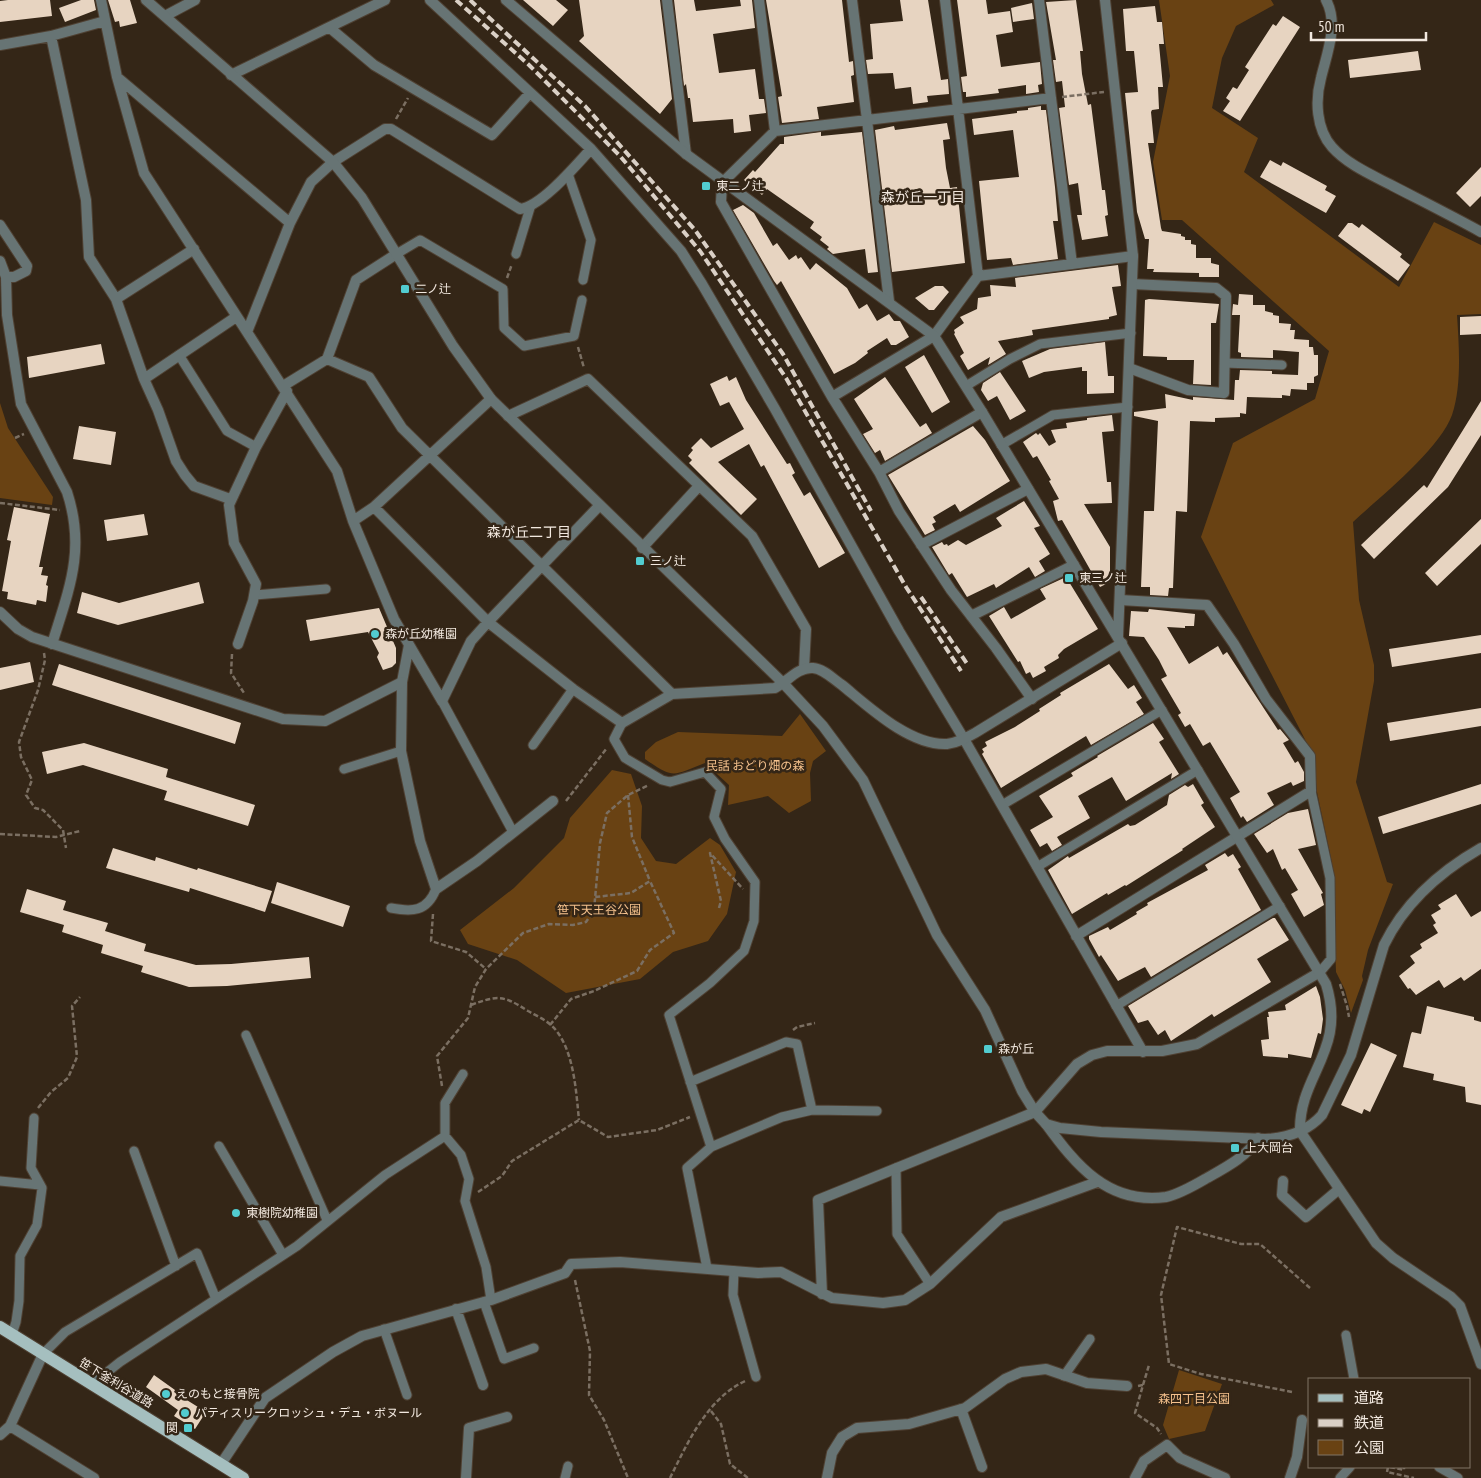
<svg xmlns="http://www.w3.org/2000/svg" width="1481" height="1478" font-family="'PT Sans Narrow','Noto Sans JP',sans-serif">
<rect width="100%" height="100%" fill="#342617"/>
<path fill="#694213" d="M1159,0H1271L1274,5L1236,26L1222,58L1212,108L1258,138L1244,172L1399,287L1434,222L1481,245V314L1457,315C1459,345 1462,386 1452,415C1439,450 1381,496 1353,522L1359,600L1374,665V681L1356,782L1387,882L1393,884L1368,950L1362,976L1363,980L1351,1013L1345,990L1336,972L1332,863L1317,792L1313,755L1201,537L1233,443L1315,399L1329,351L1182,220H1162L1153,162L1170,76Z
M0,403L8,428L53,497L52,505L0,498Z
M800,714L826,751L813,761L810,773L811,801L789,813L768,796L728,805L729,785L705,763C673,775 675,780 645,759V752L656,742L678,732L782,736Z
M612,770L631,774L642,806L641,838L656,861L676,864L710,838L720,845L736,872L727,914L708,941L673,952L640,979L566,993L517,960L468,944L460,930L514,888L564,838L570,818Z
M1179,1370L1222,1384L1205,1431L1169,1439L1163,1425Z"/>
<path fill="#e7d4c1" d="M8,0H50L52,16L0,22V1Z
M81,0H94L96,10L65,22L59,8Z
M108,0H130L137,23L120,27L119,21L115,22Z
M523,0H556L568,10L553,26Z
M579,0H660L672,99L660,114L579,41L584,36Z
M674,0H694L696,11L741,6L740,0H752L755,28L713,34L719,73L755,69L759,99H764L766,113L749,115L751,131L734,133L733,119L693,122L690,98H688L686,84L684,86Z
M766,0H842L849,62L853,61L854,75L851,76L854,102L817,107L819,119L782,123L778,97L782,96Z
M900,0H928L941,80L948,79L949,94L927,96L928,102L913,104L911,87L895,89L893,73L868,74L866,60L873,59L870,24L903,21Z
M957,0H986L988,14L1010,11L1013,32L996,35L1001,67L1040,62L1042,84L1038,85L1039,92L1026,94V85L998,89L999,93L966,97V92H963L961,77L967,76Z
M1076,0L1083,51H1080L1082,74L1088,105L1091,104L1102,190H1105L1108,215L1105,216L1108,236L1082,240L1077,215H1082L1078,183L1069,185L1059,108L1065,107L1062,81L1056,82L1053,60H1056L1046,2Z
M1032,3L1034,19L1013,22L1011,8Z
M1155,6L1157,22H1162L1164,44H1159L1163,87H1158L1159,109L1152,110L1151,112L1154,143H1148L1161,228L1162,231L1181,234V236L1185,237V240H1191V244L1196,245V258H1211V263L1219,265V277H1199V273L1153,272L1154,269H1147L1149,239H1145L1137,212L1125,93L1138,92L1134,51H1126L1123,9Z
M1283,16L1300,27L1240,121L1223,111L1230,101L1226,98L1233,87L1237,89L1249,70L1245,67L1273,24L1276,26Z
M1418,51L1421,70L1350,78L1348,60Z
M1041,106V110H1046L1055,187L1058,221H1053L1058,259L1013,265L1011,258L987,260L979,181L1019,177L1013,130L974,135L972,119L1017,113V111L1028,110V108Z
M947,123L950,139L943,140L946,168L950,188L957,187L965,263L892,272L875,130L894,126L895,130Z
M821,132V136L862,132L878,272L868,273L865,249L833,254L827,249L829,247L820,240L822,237L810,228L814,222L767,189L762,195L744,180L753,170L755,172L780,144H784V137Z
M1270,160L1281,166L1283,162L1327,186L1325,190L1336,196L1326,213L1260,177Z
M1481,167V196L1470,207L1456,193Z
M743,205L754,213L773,246L777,243L789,260L796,255L798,259L801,257L810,270L816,263L847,288L859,309L867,304L877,321L889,314L894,321H900L909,337L896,345H891L887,338L867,351L868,353L855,363L834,374L781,281L777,285L774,281L733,210Z
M1348,223H1352L1359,228L1362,224L1402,254L1400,257L1410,265L1398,281L1338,236Z
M1118,265L1121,286L1112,287L1117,315L1109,317V319L1032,330L1033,335L998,341L1006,354L988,365L990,357L968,370L960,356L964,353L954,334L955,333L954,330L964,323L960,317L977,309L978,298L991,296L990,285L1016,287L1015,278Z
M935,286H943L949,292L934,310H929L915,298Z
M1239,294L1253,295V305H1265V311L1273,313V315L1279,316V323L1291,324L1290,330H1295L1294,339L1309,340V347H1313L1314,355H1318V375L1314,377V383H1307V390L1291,389L1290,396L1282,395V398L1247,397L1246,414L1240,413V417L1215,418V422L1190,421L1187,512L1176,511L1173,588H1169L1168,596L1150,595V587H1141L1144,511H1154L1158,421L1134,416V412L1166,408L1165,394L1193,400V397L1234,400L1235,380H1239L1240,370L1272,371V374L1298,375L1299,352L1273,350V358L1241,357V353L1238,352L1240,315H1232L1233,304L1238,305Z
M1149,299L1219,304L1216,323H1211V385L1193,384L1194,360H1167V357L1143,356L1145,300Z
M1481,316V334L1460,335V317Z
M1105,342L1108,376H1114V393L1087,394V371H1082V367L1044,372L1029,378L1022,361L1050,349Z
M101,344L105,364L29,378L27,357Z
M924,355L950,402L932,413L905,367Z
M1000,372L1026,411L1010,420L997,396L988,401L981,390L983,383Z
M727,376L729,381L736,377L746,400L787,464L790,463L795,473L792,475L804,496L810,492L845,553L819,568L764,465L761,467L749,444L718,462L757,499L741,515L689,463L692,460L688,456L693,450L691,448L701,438L711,448L744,429L729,402L720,406L710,384Z
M885,377L920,427L926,423L932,433L885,461L880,450L875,453L863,434L873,429L854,399Z
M1481,401V435L1448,487L1374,559L1361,545L1424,485L1427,488Z
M1112,415L1114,431L1102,432L1107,482H1111L1112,503L1084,504L1110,547V582L1100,587L1062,520L1058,521L1053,501L1059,499L1049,481L1051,480L1037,456L1033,458L1023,442L1036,433L1038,435L1040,433L1049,446L1056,442L1051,430L1067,428L1066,423L1087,420V418Z
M79,426L116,432L111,465L73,459Z
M973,426L985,440L1010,481L960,512L955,504L933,517L936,522L932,524L935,530L925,535L888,475Z
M1024,501L1040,526L1034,528L1050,554L1039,561L1045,571L1035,577L1029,567L996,588L994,584L967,597L952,573L949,575L932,547L942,542L944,545L947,544L948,546L958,540L966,545L1002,526L996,518Z
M14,507L50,514L39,567H43L41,575L48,576L46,585L48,586L46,602L37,600L36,605L7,599L8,592L2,591L11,541L7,540Z
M144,514L148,535L107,541L104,520Z
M1481,519V544L1437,586L1425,573Z
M1066,577L1098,629L1064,649L1058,655L1059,658L1044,667L1046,671L1033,678L1030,672L1026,674L1020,661L1018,662L989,616L1004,607L1011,619L1046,599L1040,589Z
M199,582L204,603L118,625L77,613L82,592L119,603Z
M379,608L396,648V663L392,667L383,670L377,657L379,653L368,632L310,641L306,620Z
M1149,609L1195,614L1194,626H1185V628L1167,627L1189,664L1218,646L1223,655L1227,652L1278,730L1280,729L1289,740L1283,743L1295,763L1298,761L1304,772V781L1293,786L1291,782L1267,793L1274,805L1247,822L1243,816L1241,818L1230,798L1240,792L1210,742L1203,746L1190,724L1185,727L1178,715L1181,713L1161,679L1167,676L1159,660L1144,637L1129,636L1131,611L1148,612Z
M1481,635V653L1392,667L1389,649Z
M30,662L34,682L0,690V668Z
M59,664L241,723L235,744L52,685Z
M1109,664L1128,689L1134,685L1142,698L1136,702L1144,714L1091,745L1086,736L1001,788L982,754L984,752L982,749L987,746L985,742L1015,727L1040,711L1039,709L1061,695L1060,693Z
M1481,708V726L1390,741L1387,723Z
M1153,723L1164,739L1159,742L1179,774L1171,779L1172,773L1126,801L1112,777L1078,796L1090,818L1057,837L1062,845L1052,851L1047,843L1040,847L1030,830L1053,817L1039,796L1073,776L1071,773L1098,757L1097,756Z
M84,743L168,769L166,777L255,805L248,826L164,800L167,791L83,765L47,774L42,752Z
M1193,784L1204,803L1201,805L1215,827L1182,849L1183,850L1126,886L1125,885L1108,895L1107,893L1072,914L1048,870L1068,856L1069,858L1128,824L1130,826L1135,825L1167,805L1169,795L1185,785L1188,787Z
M1481,784V804L1383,834L1378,817Z
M1308,809L1316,845L1298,849L1323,893L1321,894L1324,905L1304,917L1291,894L1298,890L1285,868L1282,870L1273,849L1267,853L1254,834L1288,813Z
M113,848L155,861L156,857L197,870L198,868L272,891L265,912L190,888L189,892L106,868Z
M1225,853L1228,857L1233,854L1241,867L1238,869L1261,910L1151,977L1145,967L1118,981L1101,955L1099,957L1089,939V936L1108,927L1110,930L1137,914L1136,912L1148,905L1147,903L1208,870L1205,865Z
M277,882L350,906L343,927L271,903Z
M27,889L66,901L63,910L108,923L105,931L146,944L144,951L196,965L231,964L309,957L311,978L227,986L189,987L141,972L143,966L101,953L103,945L62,932L64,925L20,912Z
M1456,894L1471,917L1481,911V969L1464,981L1461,977L1444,988L1439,980L1416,995L1410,988L1408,989L1399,976L1415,963L1410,956L1422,948L1420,944L1438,933L1433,925L1436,923L1431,915L1441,909L1438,905Z
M1273,918H1275L1289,940L1257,959L1271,982L1214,1017L1212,1014L1171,1041L1165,1030L1158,1035L1148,1020L1138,1023L1128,1006Z
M1316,986L1320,997L1323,1019L1321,1034L1318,1033L1311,1058L1288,1054V1058L1263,1056L1261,1040L1269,1039L1267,1017H1269L1268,1012L1286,1010L1285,1005Z
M1427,1006L1474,1017V1020L1481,1022V1105L1466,1102L1465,1087L1433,1080L1434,1074L1403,1067L1411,1034L1412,1032L1421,1034Z
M1371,1043L1397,1055L1370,1112L1364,1109L1362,1114L1341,1105Z
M154,1375L175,1390L174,1392L206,1412L195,1429L174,1416L178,1410L146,1387Z"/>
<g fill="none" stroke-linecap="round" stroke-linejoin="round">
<defs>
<path id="service" d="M568,174L591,240L583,280
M398,253L420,240L503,289L504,328L524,346L574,336L582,300
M516,254L530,208
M179,355L227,431L256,447
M1225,363L1282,365
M966,386L1010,359L1040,344L1131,333
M1001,445L1053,415L1128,407
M255,595L326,589
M442,701L513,832
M622,723L614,739L625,758L662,780L670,782L705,772L721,789L714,817L725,839L755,882L754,921L744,951L710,983L669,1015L711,1147
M533,745L573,689
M344,769L401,751
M1311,791L1330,878L1331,959L1320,972
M1002,805L1162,710
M1037,867L1198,770
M391,908C412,912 427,912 436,889
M1116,1006L1280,906
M246,1035L327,1220
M690,1082L786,1042L797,1044L812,1110
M445,1136L461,1155L469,1179L465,1201L486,1267L491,1300
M219,1146L283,1255
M134,1151L176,1266
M896,1168L897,1234L930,1284
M0,1181L40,1185
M707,1268L687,1168L711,1147L782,1117L812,1110L877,1111
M734,1271L733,1295L756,1377
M484,1302L504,1359L534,1348
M384,1329L407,1395
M12,1334L16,1322L19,1301L20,1256L37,1225L42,1188L31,1168L34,1118
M1346,1335L1354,1379
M43,1354L65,1332L197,1253L216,1299
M1064,1376L1090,1339
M91,1385L120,1362L297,1246L385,1175L445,1136V1103L463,1074
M1439,1467L1458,1478
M565,1478L568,1466
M1340,1478L1350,1467"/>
<path id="minor" d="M101,0L117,77L144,173L337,471L353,521L394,619L442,701
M430,0L591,149L681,251L702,284L775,409L899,631L964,739L1143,1052
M667,0L686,154
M759,0L775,131
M852,0L867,120L775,131L722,183L721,202L832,397L879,472L899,511L951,590L996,648L1032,699
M1039,0L1051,98
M1326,0C1339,24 1327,53 1321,78C1315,100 1316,129 1332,147C1348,165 1372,175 1393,186C1422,201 1452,216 1481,232
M165,16L195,0
M330,28L374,65L492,135L530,93
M51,36L86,200L89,257L116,299L144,379L158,410L176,461L185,475L194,486L230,499
M0,45L51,36L105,21
M231,75L385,0
M117,77L290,223
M0,225L27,266L26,271L14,277H6
M0,261L6,277L7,315L21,404L67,492C86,550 69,589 52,644
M1072,264L1133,256
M116,299L194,249
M889,301L867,120L1051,98L1072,264L978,276
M247,332L290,223L311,182L333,162L385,129H391L520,209C542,206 575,166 591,149
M327,359L369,377L402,428L672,694
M1129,368L1188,390L1224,393L1226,296L1216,288L1132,284
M144,379L236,317
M283,386L327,359L356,280L398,253
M832,397L934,336L978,276L945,0
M508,416L588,379L752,536L806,629L804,669
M879,472L982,412
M599,506L488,622L573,689L622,723L672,694L775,688L783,683
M374,507L488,622L471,641L442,701
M353,521L374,507L491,399
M921,545L1028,489
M642,548L699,486
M971,616L1074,565
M238,644L253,601L256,584L234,543L229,505L256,447L287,391
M409,645L402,682L401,751L420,841L436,889L477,861L553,801
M1076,936L1311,791L1310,756L1266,699L1234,644L1207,605L1120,600
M1046,1124C1076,1165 1108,1205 1166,1197C1180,1194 1195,1185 1207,1178C1225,1168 1248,1156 1258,1138
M1283,1181L1282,1195L1306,1217L1338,1190
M822,1294L818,1200L1035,1112L1077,1064L1092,1055L1107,1051H1162L1197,1044L1320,972
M456,1309L483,1385
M961,1409L982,1467
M10,1426L94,1478
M0,1435L10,1426L43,1354
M221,1464L265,1398L333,1352L362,1336L491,1300L565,1273L571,1264L620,1262L758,1273L781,1272L832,1298L883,1303L905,1300L930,1284L1001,1217L1097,1182
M466,1478L469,1428L507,1417
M827,1478L832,1453L842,1437L857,1428L909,1424L965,1408L1005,1379L1021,1372L1046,1369L1087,1383L1127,1386
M1135,1478L1144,1461L1167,1445L1180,1458L1225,1478
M1290,1478L1297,1457L1302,1420"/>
<path id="tertiary" d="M146,0L333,162L362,198L453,346L491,399L783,683L823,726L863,780L937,935L985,1010L1022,1091L1035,1112L1046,1124L1060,1128L1101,1132L1265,1139C1287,1138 1307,1132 1322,1115L1351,1055L1384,945C1405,902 1439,872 1481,848
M506,0L686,154L934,336L982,412L1326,984C1347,1051 1299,1074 1300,1131L1376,1243L1393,1258L1451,1297L1460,1306L1481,1364
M1105,0L1133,256L1118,637
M0,612L18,629L32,637L283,719L325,721L402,682
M783,683C792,676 801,667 813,668C824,669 833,679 842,685C869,707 910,746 947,744C957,743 966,738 975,733L1122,643"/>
<path id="primary" d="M0,1327L243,1478"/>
</defs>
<use href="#service" stroke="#4f4133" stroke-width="11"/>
<use href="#minor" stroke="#4f4133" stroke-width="12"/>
<use href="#tertiary" stroke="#4f4133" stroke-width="12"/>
<use href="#primary" stroke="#4f4133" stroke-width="14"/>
<path stroke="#7b6f62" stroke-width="2.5" stroke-dasharray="5 2.5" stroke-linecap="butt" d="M1062,97L1104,92
M396,119L408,98
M507,278L512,264
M578,347L584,368
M15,438L24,434
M0,503L60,510
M44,653L45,660L38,690L19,742L21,757L32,780L26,795L35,808L43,810L63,830L66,848
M232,654L231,673L244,693
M628,795L632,837L650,881
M566,801L607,748
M0,834L56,837L80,831
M719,908L721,901L710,853L743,889
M433,914L431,941L466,952L486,969
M1340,984L1347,1006L1349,1017
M471,1005C498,995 503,995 528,1011C535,1015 544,1019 551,1025C574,1046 576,1091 579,1120
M550,1025L571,999L594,991L637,971L650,950L674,933L650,881L631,893L595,897
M793,1030L797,1027L815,1023
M442,1086L437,1056L468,1018L475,987L486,969L523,933L549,924L573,925L586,922L594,910L600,843L607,813L628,795L649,785
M38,1108L51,1092L68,1078L77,1057L72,1006L80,997
M478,1192L502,1176L512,1161L579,1120L608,1137L657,1130L690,1117
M575,1280L590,1351L589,1395L604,1420L628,1478
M1143,1385L1149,1365
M1138,1386L1143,1385L1135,1413L1157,1428L1161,1434
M1292,1392L1201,1374L1169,1364L1161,1295L1177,1227L1241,1244H1260L1310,1288
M711,1411L721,1424L730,1464L748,1478
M1388,1467L1387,1472L1414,1478
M1390,1467L1404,1470V1467
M670,1478C688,1442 707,1399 745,1381"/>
<use href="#service" stroke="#677474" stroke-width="9"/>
<use href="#minor" stroke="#677474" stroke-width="10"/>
<use href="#tertiary" stroke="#677474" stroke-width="10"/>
<use href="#primary" stroke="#a5bfbf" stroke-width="12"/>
<path stroke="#dad0c6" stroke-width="4" stroke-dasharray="8 4" stroke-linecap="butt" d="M456,0L529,65L620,156L700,251L786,378L906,587L961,671
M470,0L585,106L695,230L783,354L871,511
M921,597L968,665"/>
</g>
<g fill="#52ccd0" stroke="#342617" stroke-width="2">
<rect x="701" y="181" width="10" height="10" rx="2.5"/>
<rect x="400" y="284" width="10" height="10" rx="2.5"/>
<rect x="635" y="556" width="10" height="10" rx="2.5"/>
<rect x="1064" y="573" width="10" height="10" rx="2.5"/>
<circle cx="375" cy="634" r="5"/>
<rect x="983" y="1044" width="10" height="10" rx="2.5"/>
<rect x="1230" y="1143" width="10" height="10" rx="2.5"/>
<circle cx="236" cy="1213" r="5"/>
<circle cx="166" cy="1394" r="5"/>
<circle cx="185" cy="1413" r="5"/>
<rect x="183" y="1423" width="10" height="10" rx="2.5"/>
</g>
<g text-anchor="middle" stroke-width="5" stroke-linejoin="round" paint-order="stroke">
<g font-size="12" fill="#f2e8df" stroke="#342617" text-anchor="start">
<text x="716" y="190">東二ノ辻</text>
<text x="415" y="293">二ノ辻</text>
<text x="650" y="565">三ノ辻</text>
<text x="1079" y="582">東三ノ辻</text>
<text x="385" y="638">森が丘幼稚園</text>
<text x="998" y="1053">森が丘</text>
<text x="1245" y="1152">上大岡台</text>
<text x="246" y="1217">東樹院幼稚園</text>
<text x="176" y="1398">えのもと接骨院</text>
<text x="195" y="1417">パティスリークロッシュ・デュ・ボヌール</text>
<text x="178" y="1432" text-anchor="end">関</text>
</g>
<g font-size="12" fill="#f6c28d" stroke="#342617">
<text x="755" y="770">民話 おどり畑の森</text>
<text x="599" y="914">笹下天王谷公園</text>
<text x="1194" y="1403">森四丁目公園</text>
</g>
<g font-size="12" fill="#f2e8df" stroke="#342617">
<text transform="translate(116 1383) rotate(31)" y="4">笹下釜利谷道路</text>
</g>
<g font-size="14" fill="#f2e8df" stroke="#342617">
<text x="923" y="202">森が丘一丁目</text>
<text x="529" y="537">森が丘二丁目</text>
</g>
</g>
<rect x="1308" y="1378" width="162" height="90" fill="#342617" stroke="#807467"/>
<rect x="1318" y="1394" width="25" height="8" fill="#a5bfbf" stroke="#807467"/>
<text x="1354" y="1403" font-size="15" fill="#f2e8df">道路</text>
<rect x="1318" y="1419" width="25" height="8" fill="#dad0c6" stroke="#807467"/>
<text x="1354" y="1428" font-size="15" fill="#f2e8df">鉄道</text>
<rect x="1318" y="1440" width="25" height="15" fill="#694213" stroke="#807467"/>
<text x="1354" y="1453" font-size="15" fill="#f2e8df">公園</text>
<path d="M1311 32v8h115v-8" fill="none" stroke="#f2e8df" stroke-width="2.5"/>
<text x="1318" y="32" font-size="15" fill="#f2e8df" stroke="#342617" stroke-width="4" paint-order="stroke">50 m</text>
</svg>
